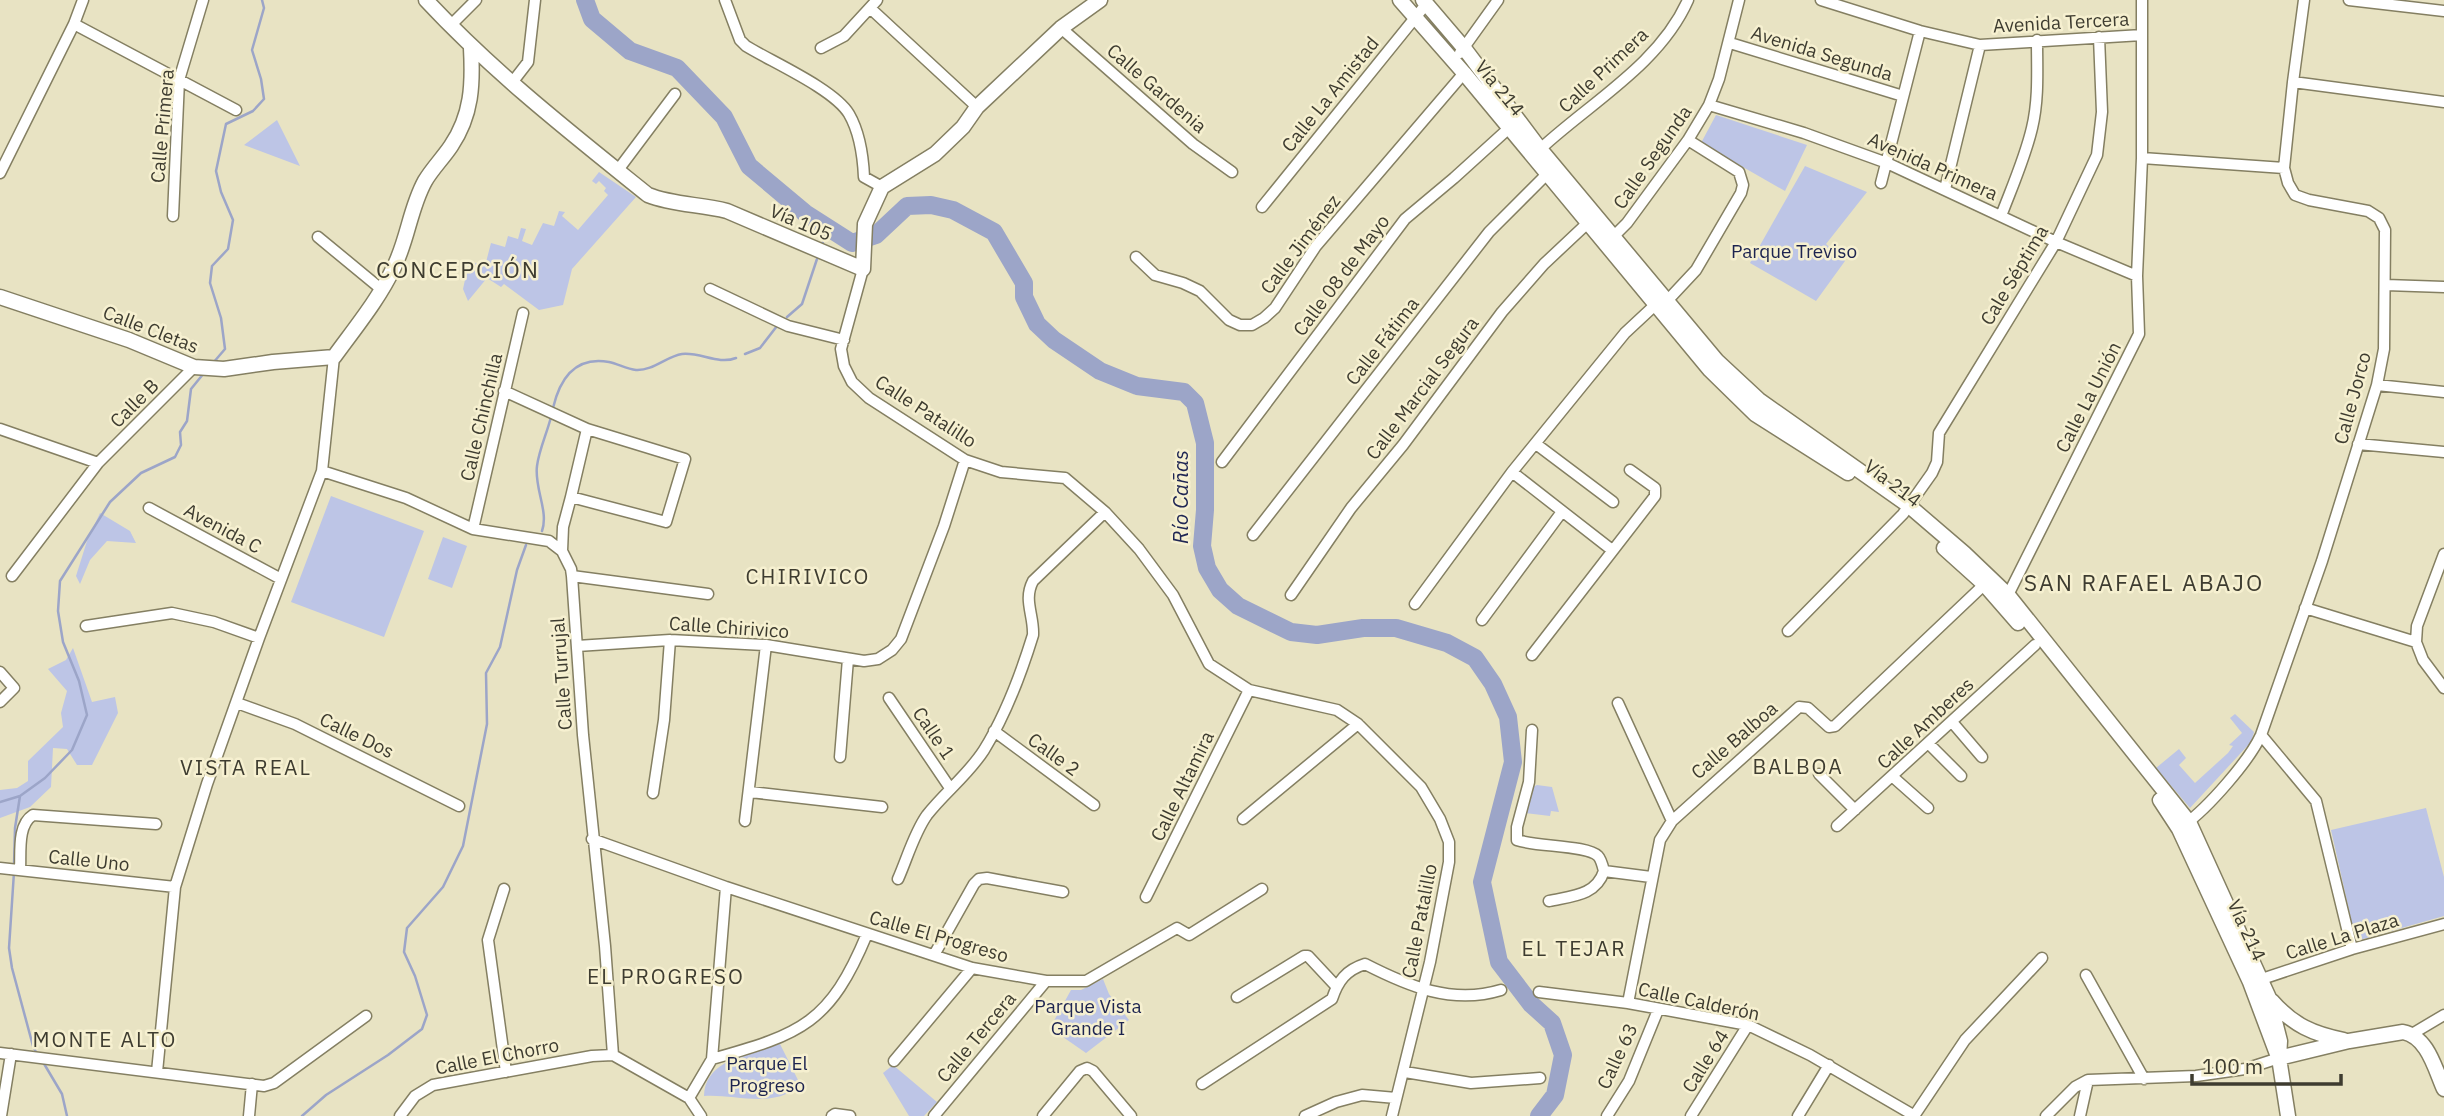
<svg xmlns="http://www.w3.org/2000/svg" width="2444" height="1116" font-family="'IBM Plex Sans',sans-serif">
<rect width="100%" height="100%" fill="#e8e3c3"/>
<path fill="#bdc5e6" d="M1716,115L1807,145L1785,191L1701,143Z
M277,120L300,166L244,145Z
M1805,166L1867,192L1826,244L1845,261L1816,301L1750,263Z
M599,172L636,197L572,269L563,305L539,310L504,284L501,287L487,278L468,301L463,289L469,261L485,266L491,243L505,247L508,236L518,239L521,228L526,229L522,241L532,245L543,223L554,226L559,211L565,212L562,216L578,230L608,195L604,191L606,188L599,181L596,184L592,181Z
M331,496L424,531L384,637L291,602Z
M100,513L130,531L136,543L107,541L90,560L80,584L76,576L87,541Z
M443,537L467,546L452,588L428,579Z
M73,648L92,702L115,697L118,713L92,765H77L67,749L53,748L51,787L30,807L0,818V790L17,788L28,781V761L63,727L61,713L67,691L48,669L66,660Z
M2235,714L2254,732L2251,742L2190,808L2156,768L2179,749L2186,758L2179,765L2195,783L2228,753L2233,746L2229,745L2242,733L2230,718Z
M1537,785L1552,787L1559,812L1551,811L1550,816L1525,813L1531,788Z
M2426,808L2444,877V916L2356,941L2331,830Z
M1103,979L1109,994L1129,1020L1086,1053L1050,1028L1071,990H1081Z
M780,1044L800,1084C795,1087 791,1092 786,1094C762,1105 729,1094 704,1096C705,1059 751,1054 780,1044Z
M893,1065L937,1102L924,1116H909L883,1073Z"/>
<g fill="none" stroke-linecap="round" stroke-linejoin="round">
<path stroke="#9ca5c8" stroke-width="2.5" d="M822,245L827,227
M787,317L802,304L817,259
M745,354L760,348L777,326
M213,363L225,349L221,318L210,283L212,266L228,249L233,220L221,192L216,171L226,124L253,111L264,99L261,79L252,50L264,8L262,0
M553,408C560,378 576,356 609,362C618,364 627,369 636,370C653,371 667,356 682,354C701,352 718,365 736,358
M542,531C549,511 534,488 537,466C539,450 547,433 551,417
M0,802L20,796L45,778L72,750L87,715L79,681L63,642L58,611L60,581L110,502L141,473L175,457L181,445L180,432L187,421L191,389L204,373
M14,866L15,828L20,796
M14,872L9,948L12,968L33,1046L37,1054
M43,1062L62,1094L67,1116
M302,1116L326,1095L388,1055L422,1029L427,1015L415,976L404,952L407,928L443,887L463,846L487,724L486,673L500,647L517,570L526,545"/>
<path stroke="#9ca5c8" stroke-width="18" d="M585,0L592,19L630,51L677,68L724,117L749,166L805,213L852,243L876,235L907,206L931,205L953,210L994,232L1024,283V297L1037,324L1054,340L1100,371L1137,386L1184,392L1195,403L1205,443V510L1202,546L1207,568L1220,590L1238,606L1291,632L1317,635L1363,628H1396L1447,643L1475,658L1493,684L1508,717L1513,762L1482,882L1499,962L1531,1004L1552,1023L1563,1055L1555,1095L1539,1116"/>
<defs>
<path id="street" d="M725,0L740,40L746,46C772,62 834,89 849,114C860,133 863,155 864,177L882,187
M1821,0L1920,31L1980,45L2142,35
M2349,0L2444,11
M870,8L977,107
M74,24L236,110
M450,26L476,0
M1061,28L1193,144L1232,172
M1730,43L1903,96
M821,48L844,36L877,0
M1460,53L1498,0
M2293,82L2444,102
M511,84L528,62L535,0
M1709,105L1804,133L1887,163L2056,242L2137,276
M1536,153C1586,105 1659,66 1688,0
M2142,158L2284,168
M618,170L675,94
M0,173L74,24L83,0
M1881,183L1920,31
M1945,189L1980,45
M1262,207L1427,3
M173,216L179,80L203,0
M2001,216C2012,187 2025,158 2032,128C2039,99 2037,69 2037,40
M318,237L381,289
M1609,241L1627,223L1688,140L1709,105L1719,79L1739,0
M1136,257L1155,275L1183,283L1200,291L1229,320L1240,325H1252L1264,318L1275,308L1316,246L1464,73
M863,269L841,349L844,366L852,382L869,398L965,460L1001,472L1065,478L1105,512L1139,549L1173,595L1209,664L1249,690L1337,710L1358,724L1421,787L1440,819L1449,842V862L1430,962L1392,1116
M2386,285L2444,287
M710,289L788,326L844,340
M2377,385L2444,392
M504,391L587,429L685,459L666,522L571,497L563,527L562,551
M0,429L98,463
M1536,444L1613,502
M2358,444L2444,452
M1222,462L1405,219L1454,178L1508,129
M322,471L406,498L473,529L549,541L562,551L571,569L572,576L583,735L605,946L613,1055L689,1098L701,1116
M1512,472L1612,550
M571,497L587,429
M149,508L281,579
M473,529L523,313
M1253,535L1489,232L1546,175
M2444,554L2417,626L2416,642L2423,660L2444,688
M12,576L98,463L194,367
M572,576L708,594
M1291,595L1351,508L1403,445L1502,312L1544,264L1593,218
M2008,595L2139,334L2137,276L2142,158V0
M1415,604L1512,472L1625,333L1654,306L1667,301L1696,270L1741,193L1743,185L1739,172L1688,140
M2305,608L2416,642
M1482,620L1561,513
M86,626L172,613L214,622L259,638
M1788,631L1903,514L1932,473L1937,462L1939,433L2056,242L2097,155L2102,112L2099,37
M577,646L670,640L766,645L864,661L878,659L892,650L901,639L944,526L965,460
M1532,655L1655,496V488L1630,470
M0,672L14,688L0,702
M889,698L950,788
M237,703L295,724L459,806
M1618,703L1672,821
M1952,722L1982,757
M1532,730L1529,782L1517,827V840C1537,847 1587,845 1598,856C1601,859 1603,867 1604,871L1651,877
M994,731L1094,805
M2261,735L2316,801L2352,949
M1929,744L1961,776
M840,757L848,659
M1819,774L1855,810
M1893,777L1928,808
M750,792L882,807
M653,793L664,720L670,640
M1243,819L1358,724
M745,821L766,645
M2184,825C2208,808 2249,761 2261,735L2322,561L2377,385L2384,349L2385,230L2379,218L2368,211L2309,200L2295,195L2288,183L2284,168L2293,82L2304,0
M1837,826L2035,645
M592,839L726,887L972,968L1046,981H1086L1177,928L1189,935L1262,889
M0,868L175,887
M20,870C21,853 17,825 33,815L156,824
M898,879C907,859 914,833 927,815C945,792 968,775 984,750C1005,716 1021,674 1033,635C1034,615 1023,600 1033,581L1105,512
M504,889L488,940L506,1072
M1146,897L1249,690
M1549,901C1571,896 1596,896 1604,871
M934,955L974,884L979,879L987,878L1063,892
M2086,975L2144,1079
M2256,981L2352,949L2444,924
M1539,992L1628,1003L1748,1025L1810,1055L1915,1116
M1237,997L1304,956H1308L1336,986
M1628,1003L1660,840L1672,821L1799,707L1808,708L1829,727L1835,726L1989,580
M2412,1034L2444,1015
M0,1053L264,1086L274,1083L366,1016
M712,1059L726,887
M894,1061L972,968
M157,1072L175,887L207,784L259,638L322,471L334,357
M1405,1072L1471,1083L1540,1078
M1202,1084L1332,999C1338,981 1346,970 1365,964C1408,986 1452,1005 1501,990
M689,1098L712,1059C802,1034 830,1023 867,934
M1,1116L11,1054
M249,1116L252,1084
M400,1116L415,1096L433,1085L592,1056L613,1055
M832,1116L835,1114L850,1116
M934,1116L1046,981
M1043,1116L1080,1071L1087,1068L1093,1071L1131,1116
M1305,1116L1336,1102L1362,1095L1396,1098
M1607,1116L1629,1081L1658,1010
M1691,1116L1748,1025
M1798,1116L1829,1065
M1914,1116L1965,1040L2042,958
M2046,1116L2075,1087L2088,1080L2196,1076L2245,1069L2279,1058
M2080,1116L2088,1080"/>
<path id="secondary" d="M426,0C493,72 571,133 648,195C673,205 700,204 727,211L863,269L865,224L882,187L935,154L963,127L977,107L1061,28L1100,0
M1400,0L1464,73L1710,370L1755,414L1848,473
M1423,0L1464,48L1540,149L1717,361L1759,400L1908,505L1964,553L2008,595L2189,822L2269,998L2280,1041L2279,1058L2288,1116
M0,297L129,340L194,367L224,369L273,362L334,357C355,328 379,299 394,267C408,239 410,208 425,181C432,169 443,158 451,146C472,115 473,84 471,48
M1944,548L1984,584L2018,623
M2160,800L2179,829L2250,982L2277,1054
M2272,1001C2293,1025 2313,1034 2344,1040
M2279,1058L2349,1041L2403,1032C2428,1037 2435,1069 2444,1089"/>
</defs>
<use href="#street" stroke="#847f62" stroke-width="13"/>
<use href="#secondary" stroke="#847f62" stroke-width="17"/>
<use href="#street" stroke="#fff" stroke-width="10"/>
<use href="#secondary" stroke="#fff" stroke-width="14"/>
</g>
<g text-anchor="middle" stroke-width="5" stroke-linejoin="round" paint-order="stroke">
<g font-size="19" fill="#3e3c30" stroke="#f6f0d0">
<text transform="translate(2061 22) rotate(-3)" y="7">Avenida Tercera</text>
<text transform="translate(1822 53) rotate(17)" y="7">Avenida Segunda</text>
<text transform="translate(1603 70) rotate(-43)" y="7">Calle Primera</text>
<text transform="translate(1157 88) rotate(41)" y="7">Calle Gardenia</text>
<text transform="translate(1500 88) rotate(51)" y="7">Vía 214</text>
<text transform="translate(1330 94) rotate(-51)" y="7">Calle La Amistad</text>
<text transform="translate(162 126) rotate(-85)" y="7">Calle Primera</text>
<text transform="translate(1652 157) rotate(-55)" y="7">Calle Segunda</text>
<text transform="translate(1933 166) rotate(24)" y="7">Avenida Primera</text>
<text transform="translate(801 222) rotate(23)" y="7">Vía 105</text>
<text transform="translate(1300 244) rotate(-53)" y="7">Calle Jiménez</text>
<text transform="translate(1341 275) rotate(-53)" y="7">Calle 08 de Mayo</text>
<text transform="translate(2014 275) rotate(-59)" y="7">Cale Séptima</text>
<text transform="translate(151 329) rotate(21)" y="7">Calle Cletas</text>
<text transform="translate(1382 341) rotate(-52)" y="7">Calle Fátima</text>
<text transform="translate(1422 388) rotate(-53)" y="7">Calle Marcial Segura</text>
<text transform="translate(2088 397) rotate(-63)" y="7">Calle La Unión</text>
<text transform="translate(2352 398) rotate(-75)" y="7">Calle Jorco</text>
<text transform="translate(134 403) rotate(-45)" y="7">Calle B</text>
<text transform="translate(926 411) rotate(33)" y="7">Calle Patalillo</text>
<text transform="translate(481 417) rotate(-77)" y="7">Calle Chinchilla</text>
<text transform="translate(1893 483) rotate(37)" y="7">Vía 214</text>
<text transform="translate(223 528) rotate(28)" y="7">Avenida C</text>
<text transform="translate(729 627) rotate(4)" y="7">Calle Chirivico</text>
<text transform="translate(561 674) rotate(-94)" y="7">Calle Turrujal</text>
<text transform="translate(1925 723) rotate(-43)" y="7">Calle Amberes</text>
<text transform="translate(934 733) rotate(56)" y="7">Calle 1</text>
<text transform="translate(357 735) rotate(26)" y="7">Calle Dos</text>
<text transform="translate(1734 740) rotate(-41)" y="7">Calle Balboa</text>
<text transform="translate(1054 754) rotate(36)" y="7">Calle 2</text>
<text transform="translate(1182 786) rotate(-64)" y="7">Calle Altamira</text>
<text transform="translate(89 860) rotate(6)" y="7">Calle Uno</text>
<text transform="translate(1419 921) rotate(-79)" y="7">Calle Patalillo</text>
<text transform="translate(2247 930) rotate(65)" y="7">Vía 214</text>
<text transform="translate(939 936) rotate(16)" y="7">Calle El Progreso</text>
<text transform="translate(2342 936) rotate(-17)" y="7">Calle La Plaza</text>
<text transform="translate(1699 1001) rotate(12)" y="7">Calle Calderón</text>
<text transform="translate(976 1037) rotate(-50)" y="7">Calle Tercera</text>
<text transform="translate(497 1056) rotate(-11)" y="7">Calle El Chorro</text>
<text transform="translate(1617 1056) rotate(-65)" y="7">Calle 63</text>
<text transform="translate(1705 1061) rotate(-58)" y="7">Calle 64</text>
</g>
<g font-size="19" fill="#1d2450" stroke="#f6f0d0">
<text x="1794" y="258">Parque Treviso</text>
<text x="1088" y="1013">Parque Vista<tspan x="1088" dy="22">Grande I</tspan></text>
<text x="767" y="1070">Parque El<tspan x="767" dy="22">Progreso</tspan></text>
</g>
<g font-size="21" font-style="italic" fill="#202754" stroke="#f6f0d0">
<text transform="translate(1181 497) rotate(-90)" y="7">Río Cañas</text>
</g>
<g font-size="21" letter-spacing="2" fill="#3e3c30" stroke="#f6f0d0">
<text x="808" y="584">CHIRIVICO</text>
<text x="1798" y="774">BALBOA</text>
<text x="246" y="775">VISTA REAL</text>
<text x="1574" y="956">EL TEJAR</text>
<text x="666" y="984">EL PROGRESO</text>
<text x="105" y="1047">MONTE ALTO</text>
</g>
<g font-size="23" letter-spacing="2" fill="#3e3c30" stroke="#f6f0d0">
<text x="458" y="278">CONCEPCIÓN</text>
<text x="2144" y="591">SAN RAFAEL ABAJO</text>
</g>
</g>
<path d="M2192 1074v10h149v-10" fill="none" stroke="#3e3c30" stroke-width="3.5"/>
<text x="2202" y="1074" font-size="21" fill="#3e3c30" stroke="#f6f0d0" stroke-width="5" paint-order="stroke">100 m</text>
</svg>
